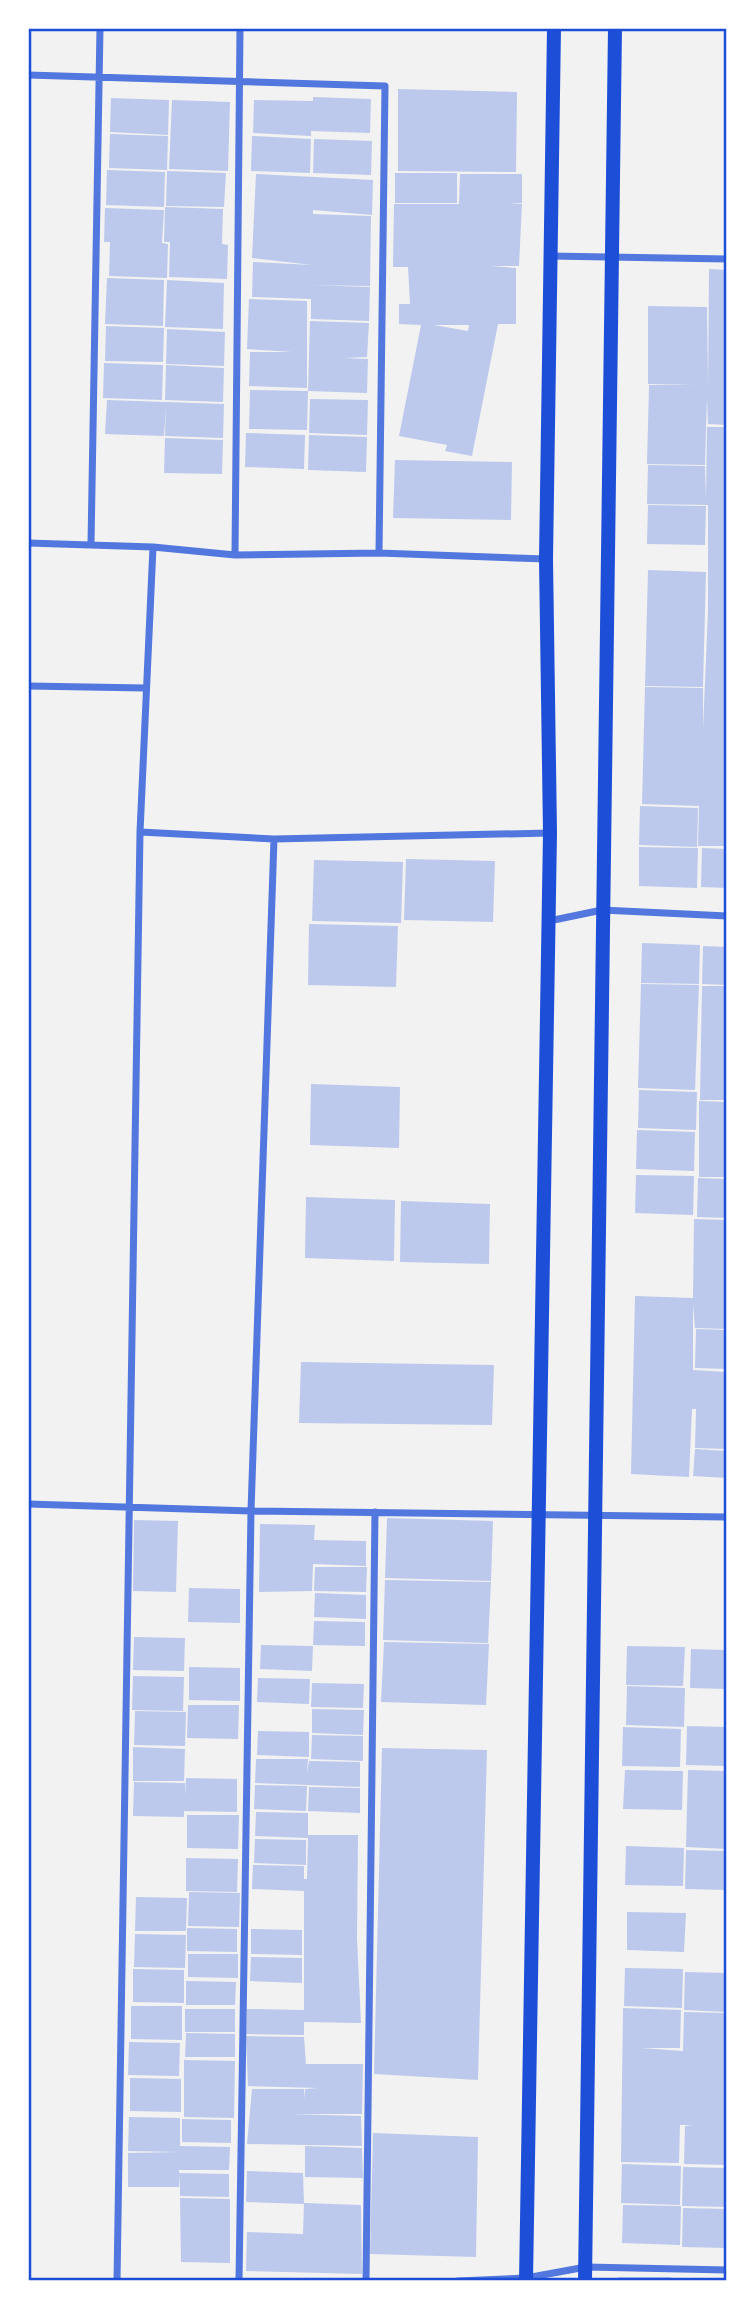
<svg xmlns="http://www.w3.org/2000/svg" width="755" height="2309" font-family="'DejaVu Sans',sans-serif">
<rect width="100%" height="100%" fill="#f2f2f2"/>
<path fill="#bdc9ec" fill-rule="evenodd" d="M398,89L517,92L516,172L398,171Z
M313,97L371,99L370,133L311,131V136L253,133L254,100L313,101Z
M111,98L169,100L168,135L110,132Z
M172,100L230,102L228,171L169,169Z
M110,134L168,136L167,170L109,168Z
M252,136L311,139L310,173L251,171Z
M314,139L372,141L371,175L313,173Z
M107,170L165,172L164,207L106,205Z
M167,171L226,173L224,207L166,206Z
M395,173H457V203H395Z
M256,174L373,180L372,215L313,210V214L371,216L370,286L311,285L370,287L369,321L311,319V299L252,297L253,262L312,265L252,258Z
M460,174H522V203H509L522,204L519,266H490L516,268V324H498L472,456L445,451L447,445L399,436L421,325L399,324V304H410L408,267H393L394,204H459ZM434,325H469L468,331Z
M165,207L223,209L222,244L228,245L227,279L169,277L170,242H164Z
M105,208L164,210L162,243L168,244L167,278L109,276L110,242H104Z
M709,269L727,270V425L708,424L707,398L705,465L647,464L649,385H694L648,384V306L707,307L708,387Z
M107,278L164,280L163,326L105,324Z
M167,280L224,283L223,329L165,327Z
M249,299L307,301V388L249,386L250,352H292L247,349Z
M310,321L369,323L367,357L344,358L368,359L367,393L308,391L307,430L249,429L250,390L308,391Z
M106,326L164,328L163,362L105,361Z
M167,329L225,332L224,366L166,364Z
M104,363L163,365L162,400L103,398Z
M166,365L224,368L223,402L165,400Z
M310,399L368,400L367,435L309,433Z
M107,400L224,404L223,438L165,436L166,406L164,436L105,434Z
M707,427H727V846H698L699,806L642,804L645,687L703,688V729L708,611V505L647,504L648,465L705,466L706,499Z
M246,433L305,435L304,469L245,467Z
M309,435L367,437L366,472L308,470Z
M165,438L223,440L222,474L164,473Z
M395,460L512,462L511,520L393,518Z
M648,505L706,506L705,545L647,544Z
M648,570L706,572L703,687L645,686Z
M640,806L698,808L697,847L639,845Z
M639,847L698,848L697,888L639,886Z
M702,848L727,849V888L701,887Z
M406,859L495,861L493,922L404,920Z
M314,860L403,862L401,923L312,921Z
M309,924L398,926L396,987L308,985Z
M642,943L700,945L699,984L641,983Z
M703,946L727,947V985L702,984Z
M641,984L699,985L695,1090L638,1088Z
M702,986H727V1100H700Z
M311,1084L400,1087L399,1148L310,1145Z
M639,1090L697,1092L696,1130L638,1128Z
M699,1101L727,1102V1177H699Z
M637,1130L695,1132L694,1171L636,1169Z
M636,1175L694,1176L693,1215L635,1213Z
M698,1178L727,1179V1218L697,1217Z
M306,1197L395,1200L394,1261L305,1258Z
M401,1201L490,1204L489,1264L400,1262Z
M694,1219L727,1220V1329L695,1328L693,1304V1370L727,1372V1449L695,1448L696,1409H692L689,1477L631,1474L635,1296L693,1298Z
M696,1329L727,1330V1369L695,1368Z
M301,1362L494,1365L492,1425L299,1423Z
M695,1449L727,1451V1478L693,1476Z
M387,1518L493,1521L491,1581L385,1578Z
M134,1520L178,1521L176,1592L133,1591Z
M260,1524L315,1525L314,1540L366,1541V1566L313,1564L312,1591L259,1592Z
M315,1567H367L366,1592L314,1591Z
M385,1580L491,1582L488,1643L383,1640Z
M189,1588L240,1589V1623L188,1622Z
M315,1593L366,1595V1619L314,1617Z
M314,1621L365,1622V1646L313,1645Z
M134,1637L185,1638L184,1671L133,1670Z
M384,1642L489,1644L486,1705L381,1702Z
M261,1645L313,1646L312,1671L260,1669Z
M627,1646L685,1647L683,1686L626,1685Z
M691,1649L727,1650V1689L690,1688Z
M189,1667L240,1668V1701L189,1700Z
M133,1676L184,1677L183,1711L132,1710Z
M258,1678L310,1679L309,1704L257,1702Z
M312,1683L364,1684L363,1708L311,1707Z
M627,1686L685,1688L684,1727L626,1725Z
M188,1705H239L238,1739L187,1738Z
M312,1709L364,1710L363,1735L312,1733Z
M135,1711L186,1712L185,1746L134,1745Z
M687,1726L727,1727V1766L686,1765Z
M623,1727L681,1729L680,1767L622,1766Z
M258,1731L309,1732V1757L257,1755Z
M312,1735L363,1736V1761L311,1759Z
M133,1747L185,1749L184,1781H133Z
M382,1748L487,1750L478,2080L374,2074Z
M256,1759H308L307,1774L309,1761L360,1762V1787L255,1783Z
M625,1770L683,1771L682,1810L623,1809Z
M688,1770L727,1771V1849L686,1847Z
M186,1778L237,1779V1812L184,1811V1817L133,1816L134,1782L185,1783V1796Z
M255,1785L307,1786L306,1811L254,1809Z
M309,1787L360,1788V1813L308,1811Z
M256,1812L308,1813V1835H358L357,1938L361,2023L304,2022V2035L246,2034L247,2009L304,2010V1891L252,1889L253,1865L304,1866V1879H307L308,1838L255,1836Z
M187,1815H239L238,1849L187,1848Z
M255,1839L306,1840V1865L254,1863Z
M626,1846L684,1848L683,1886L625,1885Z
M686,1850L727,1851V1890L685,1889Z
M186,1858L238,1859L237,1892L186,1891Z
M189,1892L240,1893L239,1927L188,1926Z
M136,1897L187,1898L186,1931H135Z
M627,1912L686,1913L684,1952L627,1950Z
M187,1928L237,1929V1952L187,1951Z
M251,1929L302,1930V1955L251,1954Z
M135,1934L186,1935L185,1968L134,1967Z
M188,1954H238V1978L188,1977Z
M251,1957L302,1958V1983L250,1981Z
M625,1968L683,1969L682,2008L624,2006Z
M133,1969L184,1970V2003L133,2002Z
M685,1972L727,1973V2012L684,2010Z
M186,1981L236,1982L235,2005H186Z
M131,2006H182V2040L131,2039Z
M623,2008L681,2010L680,2048H641L683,2051L684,2012L727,2013V2165L684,2164L685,2126L693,2125H680L679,2163L621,2162Z
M185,2009H235V2032H185Z
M186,2033L235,2034V2057H185Z
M246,2036L304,2037L306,2064H363L362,2114H290L361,2116L362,2146L247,2144L252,2089H304L305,2099V2089L318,2088L248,2086Z
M129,2042L180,2043L179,2076L128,2075Z
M184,2060L235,2061L234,2118L184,2117Z
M130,2078L181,2079V2112L130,2111Z
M129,2117L180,2118V2146L230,2147L229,2170H179V2173L229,2174V2197L180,2196V2176L179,2187H128V2153L180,2152L128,2151Z
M182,2119L231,2120V2143L182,2142Z
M373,2133L478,2137L476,2257L370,2254Z
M305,2146L362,2148L363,2178L305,2177Z
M622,2164L681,2166L680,2205L621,2203Z
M683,2167L727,2168V2207L682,2206Z
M247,2171L303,2173L304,2204L246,2202Z
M180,2198L230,2199V2263L181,2262Z
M304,2203L361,2205L362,2274L246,2271L247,2232L303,2234Z
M623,2205L681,2206L680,2245L622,2243Z
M683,2208L727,2209V2248L682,2247Z
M618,2277H671V2281H618Z"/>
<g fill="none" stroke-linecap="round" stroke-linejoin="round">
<path stroke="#5277de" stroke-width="7" d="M28,75L385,86L379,553
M549,256L727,259
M28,543L153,547L235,555L379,553L546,559
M91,544L100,28
M235,555L240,28
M28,686L145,688
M140,832L274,839L550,833
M549,921L602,910L727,916
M28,1504L251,1511L727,1517
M117,2281L140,832L153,547
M239,2281L251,1511L274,839
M366,2281L375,1512
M458,2281L526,2278L586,2267L727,2270"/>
<path stroke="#1d4ed8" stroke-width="14" d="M526,2281L550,833L546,559L554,28
M585,2281L615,28"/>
</g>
<rect width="755" height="2309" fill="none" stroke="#ffffff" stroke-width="60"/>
<rect x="30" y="30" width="695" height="2249" fill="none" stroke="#1d4ed8" stroke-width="2.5"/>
</svg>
